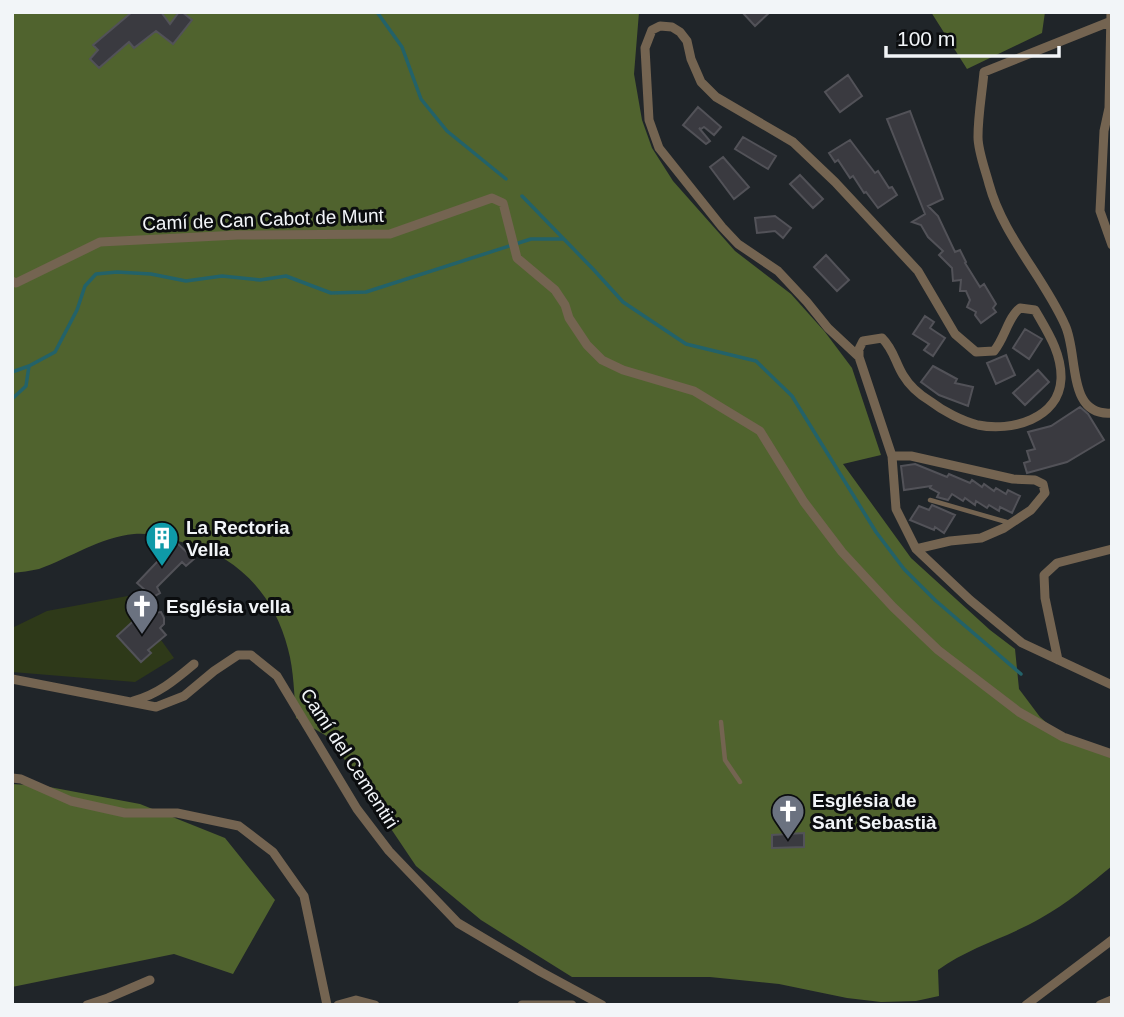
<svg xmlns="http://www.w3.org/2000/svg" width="1124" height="1017" font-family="Helvetica,sans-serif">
<rect width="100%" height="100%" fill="#202529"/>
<path fill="#2e3919" d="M133,595L152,613L161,612L164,618V624L160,628L166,635L161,640L174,658L135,682L12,672V628L47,611Z"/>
<path fill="#50632e" d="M12,12H639L634,74L642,120L652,148L673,181L735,251L791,294L825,332L852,368L881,455L843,464L911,558L990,630L1015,649L1019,689L1040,717L1066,740L1112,758V866C1089,885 1066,904 1041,918C1007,938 969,947 938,970L939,996L916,1001L881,1002L847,998L779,984L710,977H572L481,920L416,866L330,738L296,718C294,695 294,671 288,649C275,597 239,556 186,543C171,539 150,532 134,534C100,537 70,558 39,569C30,571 21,572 12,573Z
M931,12H1045L1042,33L967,69Z
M12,784L44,786L140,804L225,838L275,900L233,974L174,954L12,987Z"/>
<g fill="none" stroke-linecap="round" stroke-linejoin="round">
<path stroke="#236269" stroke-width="3.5" d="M377,12L402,47L421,99L447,131L506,179
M522,196L593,269L623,302L686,344L756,361L792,396L876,532L904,569L935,600L1021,674
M12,372L29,366
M12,399L26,386L29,366L55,352L77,310L85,286L96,274L117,272L151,274L186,281L222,276L260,280L286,276L331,293L366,292L531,239H563"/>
</g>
<path fill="#3a3a40" stroke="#525258" stroke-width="2" d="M132,12H161L170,24L179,12H182L192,20L173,44L156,31L134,48L129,42L99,68L90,59L98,50L93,45Z
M742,12H770L755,26Z
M848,75L862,96L840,112L825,92Z
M698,107L721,127L714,135L704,127L701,129L699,128L710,141L706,144L683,125Z
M910,111L943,199L928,206L938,216L955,252L960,250L966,262L965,263L980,287L984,284L996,304L993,308L996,312L981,323L975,315L976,312L967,307L970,300L966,291H960L961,280L953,281L952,268L939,255L943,251L928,237L921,225L912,222L925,214L887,119Z
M743,137L776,156L768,169L735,149Z
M850,140L875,173L878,171L889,188L892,187L897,195L878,208L866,192L864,193L853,176L850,178L838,160L835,162L829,153Z
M723,157L749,187L734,199L710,167Z
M800,175L823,199L813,208L790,184Z
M775,216L791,228L783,238L775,231L757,233L755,218Z
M826,255L849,280L837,291L814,267Z
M925,316L934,322L930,328L945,338L933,356L924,350L929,344L913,334Z
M1025,329L1042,339L1029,359L1013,348Z
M1006,355L1015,375L996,384L987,363Z
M933,366L957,379L955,383L973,387L968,406L939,395L921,382Z
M1038,370L1049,382L1025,405L1013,393Z
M1080,407L1088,414L1104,440L1067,462L1027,473L1024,463L1030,461L1027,451L1035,449L1028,432L1051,426Z
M915,464L947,477L949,474L970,483L972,480L982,487L984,484L994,491L996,488L1006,494L1008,490L1020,496L1012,513L1000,507L999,511L989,505L987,508L976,501L975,505L965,498L963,501L952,494L948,500L937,497L939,493L930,488L931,486L904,490L901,466Z
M932,505L955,515L944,533L935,527L934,530L910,520L919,506L929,510Z
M176,542L194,559L186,566L182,562L157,587L160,593L153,597L137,583Z
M161,612L164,618V624L160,628L166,635L148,650L151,653L141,662L117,636L141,614Z
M804,833V847L772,848V835Z"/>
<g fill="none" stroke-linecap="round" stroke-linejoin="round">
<path stroke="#746451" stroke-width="4.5" d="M930,500L1010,523
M721,722L725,760L740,782"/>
<path stroke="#746451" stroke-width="9" d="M1111,12L1109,108L1104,131L1100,211L1112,245
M1109,22L984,72C982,94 978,115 978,137C978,151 985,169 989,184C1003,236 1043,276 1065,325C1079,354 1066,417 1112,413
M12,281L16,283L100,242L238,235L390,234L492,198L503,203L517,258L555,290L565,305L569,318L587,345L602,360L623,370L694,391L760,431L804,502L842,552L893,607L938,650L1019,712L1063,737L1112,754
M859,357L828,328L807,302L778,271L738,244L722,227L659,148L649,120L645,48L652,30L660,26L672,27L680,32L687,41L691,59L701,82L716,97L793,142L835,182L918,271L955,334L976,352L994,351C1005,338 1008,317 1020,308L1035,310C1047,331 1062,353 1061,379C1059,419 1011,432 978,425C962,421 943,411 930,401C920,395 909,385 903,375C895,362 894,350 882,338L863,341L859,349V357L892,456L896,509L916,549L970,600L1022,643L1112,685
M892,456H911L1013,479L1035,480L1043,484L1045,493L1031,510L1004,528L981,538L950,541L916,549
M1058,660L1045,598L1044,575L1057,563L1112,549
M12,679L156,707L184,696L214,671L238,655H251L277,676L357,809L389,851L458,923L541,972L602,1005
M133,701C157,695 175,680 194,664
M12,778L21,779L71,801L125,813H177L239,826L273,852L304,896L327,1005
M87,1005L108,998L150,980
M338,1005L356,1000L375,1005
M522,1005H572
M1026,1005L1112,940
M1100,1005L1112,1000"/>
</g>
<defs>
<symbol id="building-pin" viewBox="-11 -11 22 30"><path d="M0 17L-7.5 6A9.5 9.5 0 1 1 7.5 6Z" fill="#0f9aa8" stroke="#0b0d0f"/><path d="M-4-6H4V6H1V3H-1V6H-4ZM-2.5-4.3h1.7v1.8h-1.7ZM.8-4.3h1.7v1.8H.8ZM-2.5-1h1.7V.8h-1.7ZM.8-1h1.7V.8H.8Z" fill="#fff"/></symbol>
<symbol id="church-pin" viewBox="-11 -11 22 30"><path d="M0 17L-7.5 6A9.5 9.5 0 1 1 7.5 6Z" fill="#6b7280" stroke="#0b0d0f"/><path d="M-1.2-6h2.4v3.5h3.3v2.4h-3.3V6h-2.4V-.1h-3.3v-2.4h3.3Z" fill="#fff"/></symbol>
</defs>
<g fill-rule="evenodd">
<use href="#building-pin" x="143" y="519" width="38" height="52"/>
<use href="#church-pin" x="123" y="587" width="38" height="52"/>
<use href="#church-pin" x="769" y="792" width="38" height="52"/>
</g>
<g text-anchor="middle" stroke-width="6" stroke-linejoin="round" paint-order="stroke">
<g font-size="19" fill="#f2f5f8" stroke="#0b0d0f">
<text transform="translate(263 219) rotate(-2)" y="7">Camí de Can Cabot de Munt</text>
<text transform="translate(350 758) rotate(57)" y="7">Camí del Cementiri</text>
</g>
<g font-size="19" font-weight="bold" fill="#f2f5f8" stroke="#0b0d0f" text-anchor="start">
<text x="186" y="534">La Rectoria<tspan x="186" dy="22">Vella</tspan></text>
<text x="166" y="613">Església vella</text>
<text x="812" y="807">Església de<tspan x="812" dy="22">Sant Sebastià</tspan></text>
</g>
</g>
<rect width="1124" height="1017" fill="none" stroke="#f2f5f8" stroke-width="28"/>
<path d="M886 46v10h173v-10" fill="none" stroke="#f2f5f8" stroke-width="3.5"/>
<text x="897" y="46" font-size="21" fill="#f2f5f8" stroke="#0b0d0f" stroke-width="5" paint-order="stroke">100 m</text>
</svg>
